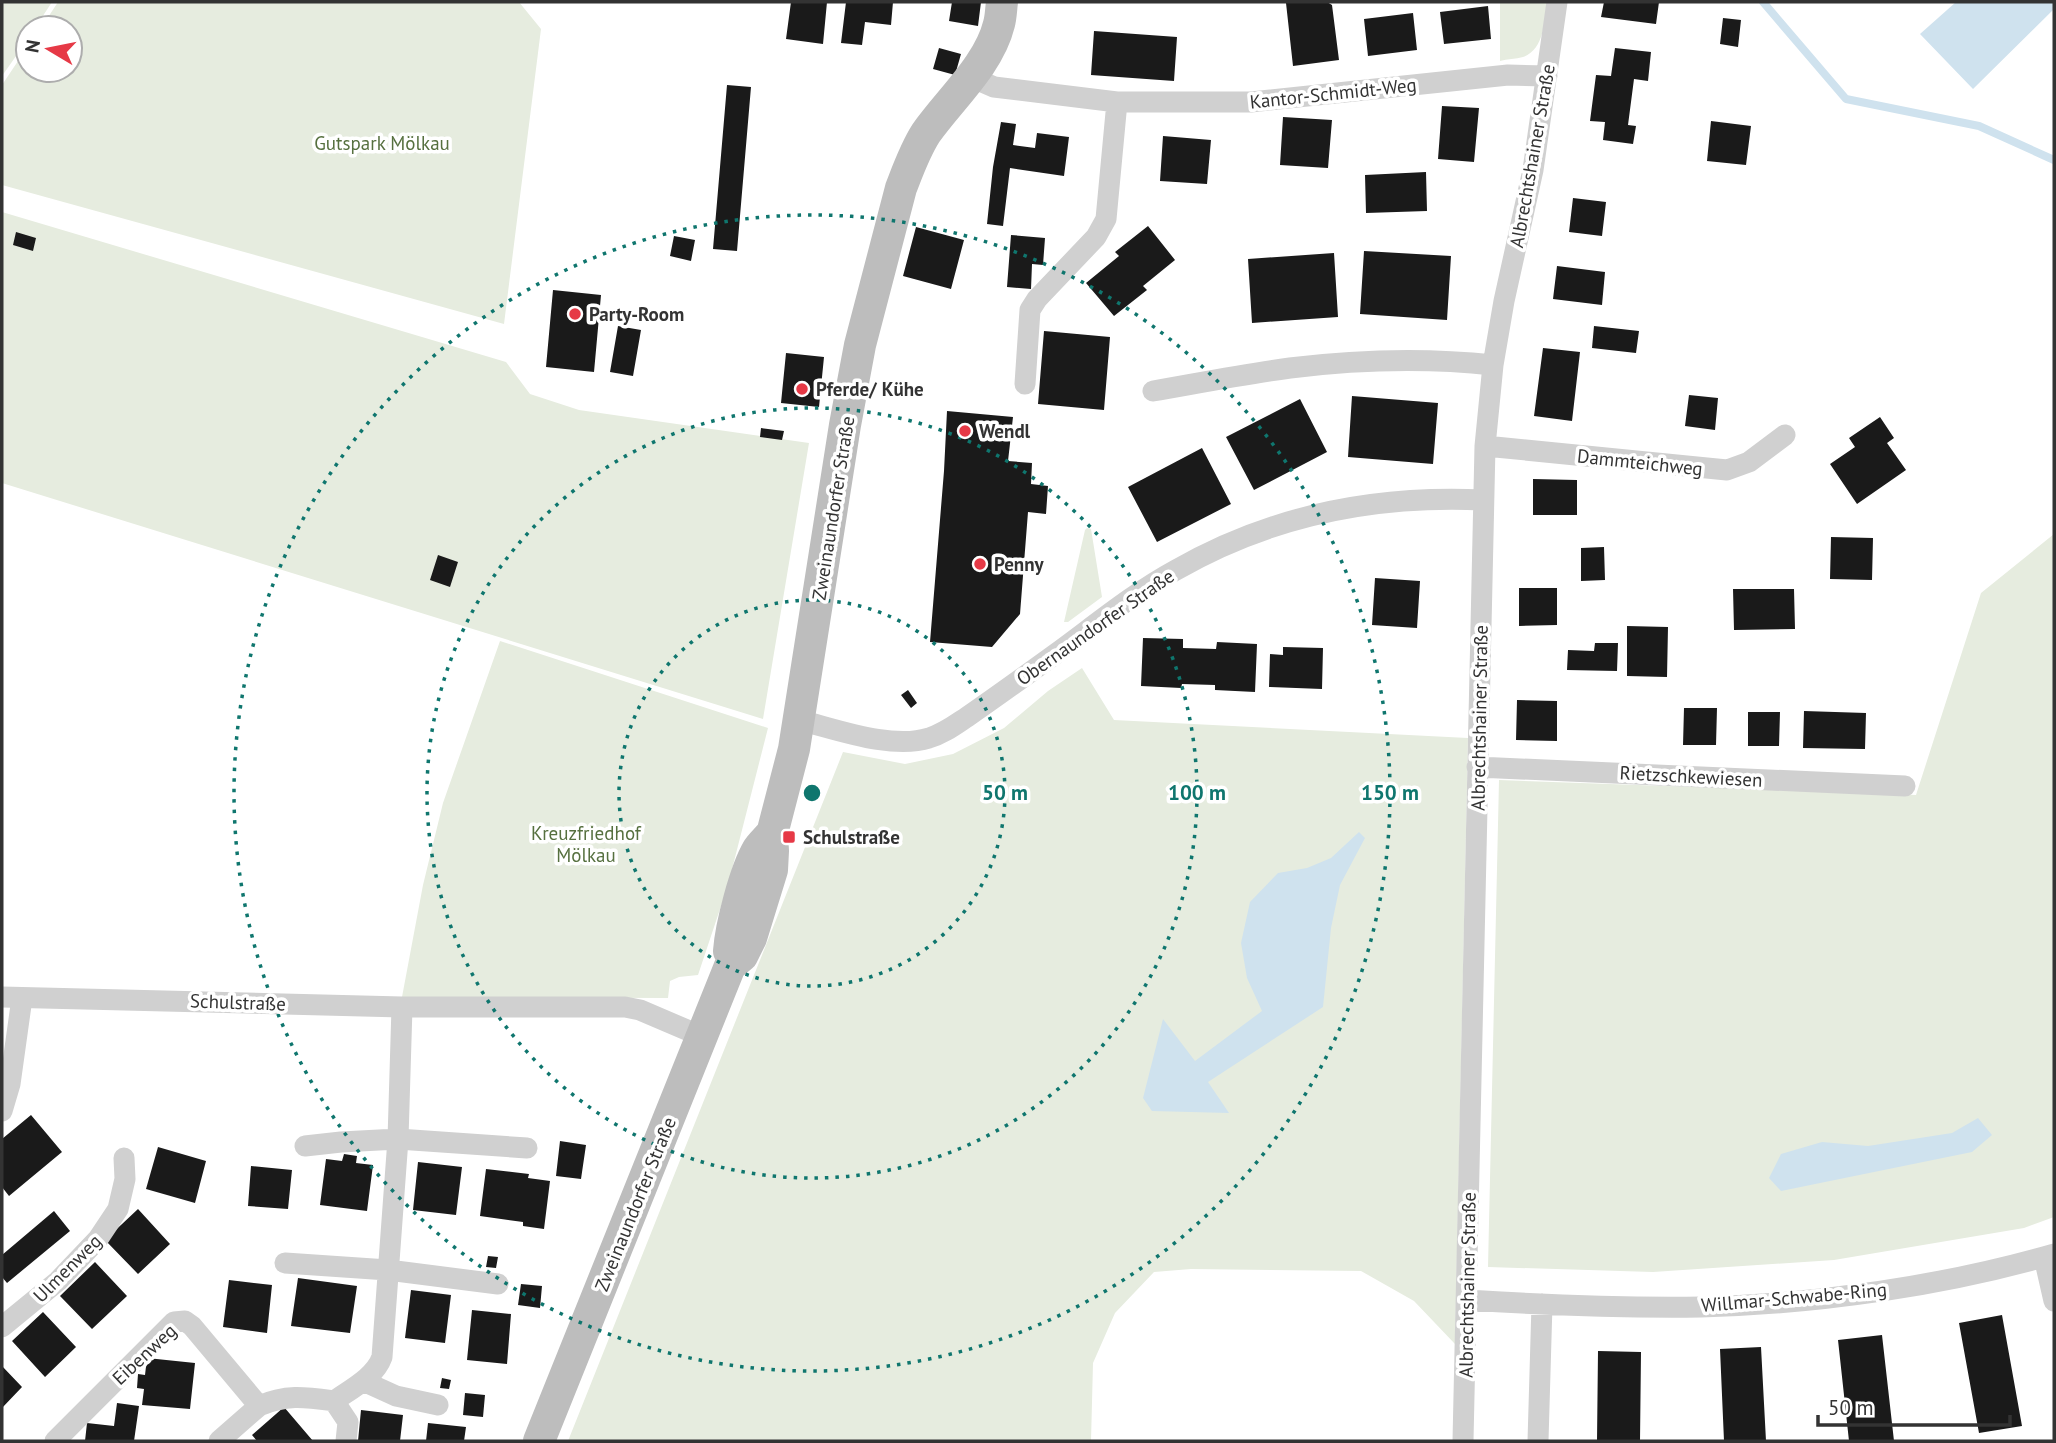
<svg xmlns="http://www.w3.org/2000/svg" width="2056" height="1443" font-family="'PT Sans',sans-serif">
<rect width="100%" height="100%" fill="#fff"/>
<path fill="#e6ecdf" d="M2,2H52L35,28H28V39L2,76Z
M58,2H519L541,29L504,324L2,185V85L28,46V70H70V28H41Z
M1500,2H1547C1545,20 1544,50 1523,57C1516,59 1507,59 1500,61Z
M2,212L506,362L530,394L579,410L809,443L763,719L2,483Z
M1087,528L1091,529L1102,597L1068,622H1064L1085,530Z
M2054,534V1217L2024,1228L1834,1260L1653,1272L1488,1267L1499,780L1916,795L1981,593Z
M500,641L768,728L728,885L698,975L679,977L670,981L668,998L402,997L423,885L443,803Z
M1082,668L1114,720L1468,738L1455,1344L1414,1301L1361,1271L1191,1269L1154,1272L1115,1313L1093,1363L1091,1441H568L843,752L905,764L953,754L1004,728L1048,691Z"/>
<path fill="#cfe2ee" d="M1956,2H2054V9L1973,89L1920,34Z
M1359,832L1365,838L1340,885L1331,928L1323,1007L1208,1082L1229,1113L1152,1111L1143,1098L1163,1019L1195,1061L1262,1011L1247,978L1241,943L1250,902L1278,873L1307,868L1331,858Z
M1978,1118L1992,1135L1972,1152L1781,1191L1769,1178L1781,1154L1822,1142L1868,1146L1952,1133Z"/>
<g fill="none" stroke-linecap="round" stroke-linejoin="round">
<path stroke="#cfe2ee" stroke-width="8" d="M1763,2L1846,99L1979,126L2054,160"/>
</g>
<path fill="#1a1a1a" d="M791,2H827L823,44L786,39Z
M846,2H893L891,25L865,22L862,45L841,43Z
M952,2H981L978,26L949,21Z
M1297,2H1327L1332,5L1339,60L1293,66L1286,3Z
M1604,2H1659L1656,24L1601,17Z
M1488,6L1491,39L1444,44L1440,12Z
M1413,13L1417,50L1368,56L1364,19Z
M1723,18L1741,20L1738,47L1720,44Z
M1094,31L1177,37L1174,81L1091,75Z
M939,48L961,54L955,75L933,69Z
M1615,48L1651,52L1648,81L1634,79L1628,125L1636,126L1633,144L1603,140L1605,122L1590,121L1596,75L1611,76Z
M727,85L751,87L737,251L713,249Z
M1442,106L1479,108L1474,162L1438,159Z
M1283,117L1332,120L1328,168L1280,165Z
M1711,121L1751,126L1746,165L1707,161Z
M1001,122L1016,124L1013,145L1035,148L1037,133L1069,137L1064,176L1010,168L1003,226L987,224L993,167Z
M1163,136L1211,140L1207,184L1160,181Z
M1426,172L1427,211L1366,213L1365,175Z
M1573,198L1606,202L1602,236L1569,232Z
M1148,226L1175,260L1143,286L1147,290L1114,316L1086,283L1119,256L1115,252Z
M916,227L964,240L951,289L903,276Z
M16,232L36,238L33,251L13,245Z
M1011,235L1045,238L1043,265L1032,264L1031,289L1007,287Z
M674,236L695,240L691,261L670,256Z
M1364,251L1451,256L1447,320L1360,314Z
M1334,253L1338,317L1252,323L1248,259Z
M1557,266L1605,272L1602,305L1553,299Z
M553,290L601,295L594,372L546,367Z
M618,326L641,330L633,376L610,372Z
M1594,326L1639,331L1636,353L1592,348Z
M1044,331L1110,337L1104,410L1038,404Z
M1543,348L1580,352L1572,421L1534,416Z
M786,353L824,357L819,407L781,403Z
M1689,395L1718,398L1715,430L1685,426Z
M1352,396L1438,403L1433,464L1348,457Z
M1300,399L1327,452L1254,490L1226,437Z
M947,411L1013,417L1008,461L1032,463L1031,484L1048,486L1046,514L1028,512L1020,614L992,647L930,642L944,471Z
M1880,417L1894,438L1887,443L1906,470L1857,504L1830,464L1855,447L1849,438Z
M761,428L784,431L782,440L760,437Z
M1202,448L1231,504L1157,542L1128,487Z
M1533,479L1577,480V515H1533Z
M1831,537L1873,538L1872,580L1830,579Z
M1604,547L1605,580L1581,581V548Z
M438,555L458,562L450,587L430,580Z
M1375,578L1420,581L1417,628L1372,625Z
M1519,588H1557V625L1519,626Z
M1733,589H1794L1795,629L1734,630Z
M1627,626L1668,627L1667,677L1627,676Z
M1143,638L1183,639V648L1216,649L1217,642L1257,644L1255,692L1215,690V685L1182,684L1181,688L1141,686Z
M1595,643H1618L1617,671L1567,670L1568,650L1594,651Z
M1283,647L1323,648L1322,689L1269,687L1270,654L1283,655Z
M908,690L917,703L911,708L901,695Z
M1517,700L1557,701V741L1516,740Z
M1684,708H1717L1716,745H1683Z
M1804,711L1866,713L1865,749L1803,748Z
M1748,712H1780L1779,746H1748Z
M31,1115L62,1152L9,1196L2,1187V1139Z
M560,1141L586,1145L581,1179L556,1176Z
M158,1147L206,1161L195,1203L146,1189Z
M344,1154L357,1156L356,1163L373,1165L367,1211L320,1205L326,1159L342,1161Z
M418,1162L462,1167L456,1215L413,1210Z
M251,1166L292,1170L288,1209L248,1206Z
M486,1169L529,1174L528,1178L550,1181L544,1229L523,1226V1222L480,1216Z
M138,1209L170,1244L138,1274L105,1240Z
M54,1211L70,1231L7,1283L2,1277V1255Z
M488,1256L498,1257L496,1268L486,1267Z
M95,1262L127,1296L92,1329L60,1296Z
M298,1278L357,1286L350,1333L291,1326Z
M229,1280L272,1285L267,1333L223,1327Z
M521,1284L542,1286L540,1308L518,1305Z
M411,1290L451,1295L445,1343L405,1338Z
M472,1310L511,1314L507,1364L467,1360Z
M43,1312L76,1347L45,1377L12,1341Z
M2002,1315L2022,1426L1979,1433L1959,1323Z
M1882,1335L1894,1441H1849L1838,1340Z
M1761,1347L1766,1441H1724L1720,1349Z
M1598,1351L1641,1352L1640,1441H1597Z
M147,1358L195,1363L190,1409L142,1405L144,1389L137,1388L138,1374L145,1375Z
M2,1366L22,1387L2,1408Z
M442,1378L451,1380L449,1389L440,1388Z
M465,1393L485,1395L483,1417L463,1415Z
M117,1403L139,1406L134,1441H85L87,1423L114,1426Z
M284,1407L313,1441H257L252,1435Z
M361,1410L403,1415L400,1441H358Z
M428,1423L466,1427L464,1441H426Z"/>
<g fill="none" stroke-linecap="round" stroke-linejoin="round">
<path stroke="#d0d0d0" stroke-width="21" d="M971,77L994,87L1117,102H1251L1508,75L1547,76
M1025,384L1030,310L1037,299L1096,237L1106,219L1117,102
M1153,391C1199,383 1245,374 1290,368C1355,360 1428,358 1493,365
M1485,446L1727,470L1749,462L1785,435
M799,720C836,729 892,750 929,738C943,734 955,725 967,717C996,697 1025,676 1054,655C1094,626 1132,594 1176,570C1270,516 1375,495 1483,500
M1477,767L1905,786
M2,997L402,1007H625L640,1010L701,1036
M2,1111L10,1084L22,998
M305,1146L341,1142L398,1139L527,1148
M2044,1257L2054,1301
M285,1263L388,1270L498,1284
M1467,1300C1545,1305 1623,1308 1701,1307C1817,1304 1943,1286 2054,1254
M2,1327L58,1281L98,1239L118,1209L125,1179L124,1158
M363,1381L396,1396L438,1405
M334,1401L348,1422L346,1441
M55,1441L174,1322L185,1321L192,1326L259,1406C286,1394 305,1397 334,1401C351,1389 375,1377 382,1357L398,1139L402,1007
M219,1441L259,1406
M1463,1441L1485,446L1493,365L1504,301L1533,170L1557,2
M1538,1441L1542,1304"/>
<path stroke="#bdbdbd" stroke-width="32" d="M729,951C731,925 745,871 758,849C761,844 766,840 769,836
M539,1441L730,966L742,956L751,938L772,870L773,851L772,834L794,749L845,425L860,345L901,188C908,170 915,150 926,133C950,99 989,65 999,24C1001,17 1001,9 1002,2"/>
</g>
<g fill="none" stroke="#0f766e" stroke-width="3.5" stroke-dasharray="3.5 7">
<circle cx="812" cy="793" r="193"/>
<circle cx="812" cy="793" r="385"/>
<circle cx="812" cy="793" r="578"/>
</g>
<g fill="#e63946" stroke="#fff" stroke-width="2.5">
<circle cx="575" cy="314" r="7"/>
<circle cx="802" cy="389" r="7"/>
<circle cx="965" cy="431" r="7"/>
<circle cx="980" cy="564" r="7"/>
<rect x="782" y="830" width="14" height="14" rx="3.5"/>
</g>
<g text-anchor="middle" stroke-width="7" stroke-linejoin="round" paint-order="stroke">
<g font-size="19" fill="#333" stroke="#fff">
<text transform="translate(1333 93) rotate(-6)" y="7">Kantor-Schmidt-Weg</text>
<text transform="translate(1532 156) rotate(-80)" y="7">Albrechtshainer Straße</text>
<text transform="translate(1640 462) rotate(6)" y="7">Dammteichweg</text>
<text transform="translate(833 508) rotate(-81)" y="7">Zweinaundorfer Straße</text>
<text transform="translate(1095 627) rotate(-35)" y="7">Obernaundorfer Straße</text>
<text transform="translate(1479 718) rotate(-89)" y="7">Albrechtshainer Straße</text>
<text transform="translate(1691 776) rotate(3)" y="7">Rietzschkewiesen</text>
<text transform="translate(238 1002) rotate(2)" y="7">Schulstraße</text>
<text transform="translate(635 1204) rotate(-68)" y="7">Zweinaundorfer Straße</text>
<text transform="translate(67 1268) rotate(-45)" y="7">Ulmenweg</text>
<text transform="translate(1467 1285) rotate(-89)" y="7">Albrechtshainer Straße</text>
<text transform="translate(1794 1297) rotate(-5)" y="7">Willmar-Schwabe-Ring</text>
<text transform="translate(144 1354) rotate(-43)" y="7">Eibenweg</text>
</g>
<g font-size="19" fill="#56703f" stroke="#fff">
<text x="382" y="150">Gutspark Mölkau</text>
<text x="586" y="840">Kreuzfriedhof<tspan x="586" dy="22">Mölkau</tspan></text>
</g>
<g font-size="19" font-weight="bold" fill="#333" stroke="#fff" text-anchor="start">
<text x="589" y="321">Party-Room</text>
<text x="816" y="396">Pferde/ Kühe</text>
<text x="979" y="438">Wendl</text>
<text x="994" y="571">Penny</text>
<text x="803" y="844">Schulstraße</text>
</g>
</g>
<circle cx="812" cy="793" r="10" fill="#0f766e" stroke="#fff" stroke-width="3.5"/>
<g font-size="21" text-anchor="middle" font-weight="bold" fill="#0f766e" stroke="#fff" stroke-width="7" stroke-linejoin="round" paint-order="stroke">
<text x="1005" y="800">50 m</text>
<text x="1197" y="800">100 m</text>
<text x="1390" y="800">150 m</text>
</g>
<rect width="2056" height="1443" fill="none" stroke="#333333" stroke-width="7"/>
<g transform="translate(49 49) rotate(280)"><circle r="33" fill="#ffffff" stroke="#adadad" stroke-width="2"/>
<path d="M0-5L12 26L0 18L-12 26Z" fill="#e63946"/>
<text y="-10" font-size="19" font-weight="bold" text-anchor="middle" fill="#333333">N</text>
</g>
<path d="M1818 1415v10h192v-10" fill="none" stroke="#333333" stroke-width="3.5"/>
<text x="1828" y="1415" font-size="21" fill="#333333" stroke="#ffffff" stroke-width="5" paint-order="stroke">50 m</text>
</svg>
